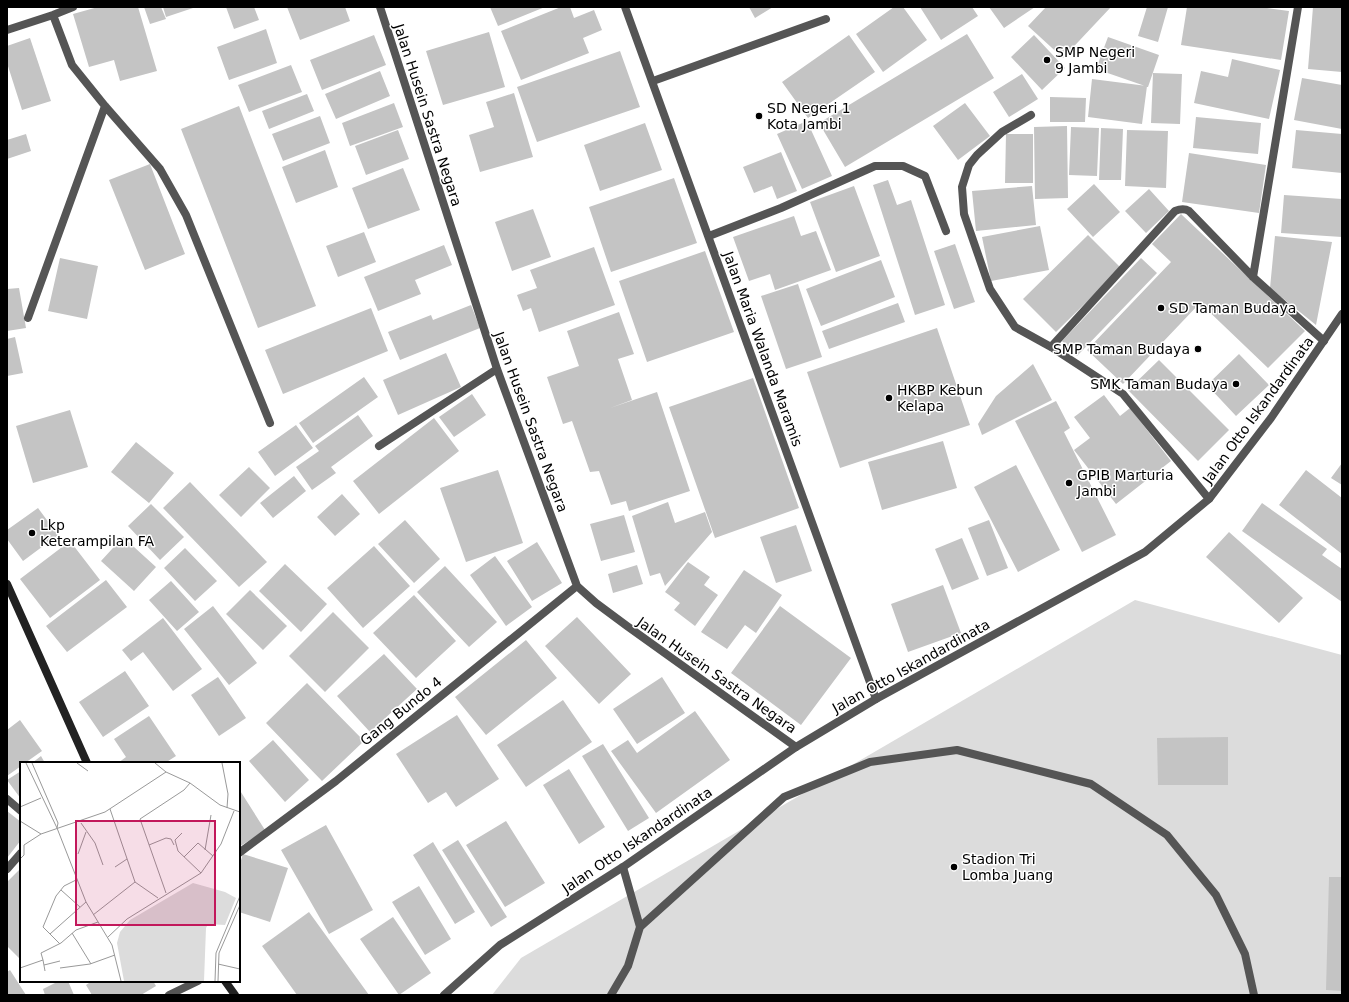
<svg xmlns="http://www.w3.org/2000/svg" width="1349" height="1002" font-family="'DejaVu Sans',sans-serif">
<rect width="100%" height="100%" fill="#fff"/>
<path fill="#dcdcdc" d="M1135,600L1342,655V995H492L521,958Z"/>
<path fill="#c4c4c4" d="M98,7H138L157,71L120,81L114,60L89,67L73,14Z
M144,7H161L166,19L150,24Z
M163,7H196L166,17Z
M226,7H254L259,20L234,29Z
M287,7H345L350,21L300,40Z
M490,7H545L498,26Z
M561,7H570L574,18L594,10L602,30L583,38L589,53L521,80L501,31Z
M749,7H773L755,18Z
M894,7H903L927,40L883,72L856,34Z
M920,7H972L978,16L941,40Z
M989,7H1035L1004,28Z
M1046,7H1111L1063,58L1028,26Z
M1147,7H1168L1158,42L1138,36Z
M1187,7H1260L1289,11L1281,60L1181,45Z
M1313,7H1342V72L1308,69Z
M266,29L277,63L229,80L217,47Z
M489,32L505,87L443,105L426,51Z
M967,34L994,78L845,167L819,123Z
M374,35L386,65L322,90L310,60Z
M849,35L875,72L808,118L782,82Z
M1034,35L1065,68L1042,90L1011,57Z
M1108,37L1159,55L1148,87L1096,69Z
M30,38L51,101L22,110L7,63V46Z
M620,51L640,107L537,142L517,87Z
M1232,59L1280,70L1269,119L1194,103L1201,71L1228,77Z
M291,65L302,92L249,112L238,85Z
M380,71L390,96L336,119L325,94Z
M1153,73L1182,74L1180,124L1151,123Z
M1022,74L1038,99L1009,117L993,92Z
M1302,78L1342,85V129L1294,120Z
M1092,79L1147,86L1142,124L1088,117Z
M514,93L533,157L480,172L469,135L494,127L486,102Z
M307,94L314,111L269,129L262,111Z
M1050,97L1086,98L1085,122H1050Z
M394,103L403,127L350,146L342,123Z
M965,103L990,136L958,160L933,126Z
M239,106L316,306L258,328L181,129Z
M320,116L330,143L283,161L272,134Z
M1196,117L1261,123L1258,154L1193,148Z
M807,121L832,176L802,189L777,134Z
M645,123L662,170L600,191L584,145Z
M1067,126L1068,198L1035,199L1034,127Z
M1071,127L1099,128L1097,176L1069,175Z
M1101,128L1123,129L1121,180H1099Z
M398,130L409,159L366,175L355,146Z
M1127,130L1168,131L1166,188L1125,186Z
M1296,130L1342,134V173L1292,168Z
M26,134L31,151L7,159V140Z
M1006,134H1033V183H1005Z
M325,150L338,187L296,203L282,167Z
M781,152L797,191L777,199L772,186L754,193L743,167Z
M1189,153L1266,165L1259,213L1182,202Z
M150,164L185,254L145,270L109,180Z
M403,168L420,210L368,229L352,188Z
M674,178L697,243L611,272L589,207Z
M888,180L897,205L911,200L945,305L915,315L873,185Z
M1094,184L1120,212L1093,237L1067,209Z
M854,186L880,256L836,272L810,202Z
M1032,186L1036,225L976,231L972,191Z
M1149,189L1169,211L1146,233L1125,211Z
M1284,195L1342,199V237L1281,233Z
M533,209L551,257L512,271L495,222Z
M1181,214L1305,331L1268,368L1200,303L1123,384L1087,350L1171,262L1152,244Z
M794,216L801,236L816,231L831,270L775,290L770,274L749,281L733,237Z
M1040,226L1049,270L991,281L982,237Z
M364,232L376,262L338,277L326,246Z
M1088,235L1121,268L1056,332L1023,299Z
M1275,236L1332,242L1316,325L1270,288Z
M955,244L975,302L954,309L934,251Z
M444,245L452,265L415,280L421,294L378,311L364,277Z
M594,247L615,305L539,332L531,308L523,311L517,295L537,288L530,270Z
M705,251L734,332L647,362L619,281Z
M60,258L98,266L87,319L48,311Z
M1141,258L1157,273L1077,356L1062,341Z
M881,260L895,297L821,326L806,289Z
M798,284L822,357L786,369L761,296Z
M19,288L26,328L7,331V289Z
M898,303L905,322L829,349L822,331Z
M471,305L480,328L400,360L388,332L431,315L433,320Z
M371,308L388,351L283,394L265,350Z
M619,312L634,354L618,359L632,400L610,408L657,392L690,491L629,511L626,501L611,505L599,471L590,472L572,421L563,424L547,377L579,366L567,331Z
M937,328L970,425L840,468L807,372Z
M15,337L23,373L7,376V339Z
M446,353L461,387L398,415L383,380Z
M1239,354L1269,385L1236,416L1207,385Z
M1159,360L1229,430L1198,461L1128,390Z
M1033,364L1052,400L982,435L978,424L996,396Z
M364,377L378,397L313,443L299,423Z
M753,378L799,508L715,538L669,407Z
M472,394L486,415L454,437L439,417Z
M1104,395L1120,416L1130,408L1171,461L1116,504L1074,450L1090,438L1074,417Z
M1056,401L1070,428L1064,432L1116,535L1082,552L1015,421Z
M70,410L88,467L33,483L16,426Z
M358,415L373,436L331,467L336,473L312,490L296,467L319,451L315,446Z
M434,418L459,451L379,514L353,481Z
M296,425L313,448L275,476L258,452Z
M943,441L957,488L882,510L868,462Z
M136,442L174,473L149,503L111,472Z
M1342,463V485L1331,478Z
M1016,465L1060,550L1018,572L974,487Z
M249,467L270,488L241,517L219,495Z
M498,470L523,543L466,562L440,488Z
M1306,470L1342,498V554L1279,505Z
M294,476L306,491L273,518L260,503Z
M190,482L267,562L239,587L163,508Z
M342,494L360,514L335,536L317,517Z
M668,502L675,523L705,512L712,532L665,586L660,573L650,576L632,516Z
M1262,503L1327,549L1322,555L1342,569V602L1242,531Z
M151,504L184,537L160,560L128,526Z
M38,508L58,535L23,561L7,539V530Z
M624,515L635,552L601,561L590,524Z
M405,520L440,559L414,583L378,544Z
M989,520L1008,568L987,576L968,528Z
M796,525L812,571L776,583L760,537Z
M1229,532L1303,598L1279,623L1206,557Z
M123,537L156,567L134,591L101,561Z
M962,538L979,579L952,590L935,549Z
M70,541L100,580L50,618L20,579Z
M537,542L562,583L532,601L507,561Z
M374,546L410,586L363,628L327,588Z
M185,548L217,581L195,601L164,568Z
M495,556L532,607L506,626L470,575Z
M688,562L710,577L704,585L718,595L695,626L674,610L680,603L665,592Z
M285,564L327,604L301,632L259,591Z
M637,565L643,584L613,593L608,574Z
M445,566L497,622L469,647L417,592Z
M744,570L782,595L756,633L745,625L727,649L701,632Z
M106,580L127,607L67,652L46,626Z
M171,581L199,612L177,631L149,600Z
M943,585L961,633L908,652L891,604Z
M250,590L287,626L263,650L226,614Z
M414,595L456,641L416,678L373,633Z
M213,606L257,663L229,685L184,629Z
M780,606L851,658L801,725L731,673Z
M333,612L369,648L325,692L289,656Z
M577,617L631,674L599,704L545,646Z
M163,618L202,669L173,691L143,652L131,661L122,650Z
M526,640L557,678L486,735L455,697Z
M384,654L417,689L370,732L337,696Z
M125,671L149,706L103,737L79,702Z
M218,677L246,718L219,736L191,695Z
M662,677L685,713L637,744L613,709Z
M307,683L364,741L322,781L266,723Z
M563,700L592,742L526,787L497,745Z
M695,711L730,760L656,813L611,751L628,740L637,753Z
M457,715L499,779L456,807L446,792L428,803L396,754Z
M149,716L176,756L165,763H118L126,757L114,739Z
M20,720L42,751L25,763H21V766L7,776V730Z
M1228,737V785H1158L1157,738Z
M273,740L309,780L285,802L249,761Z
M603,744L649,818L628,831L582,756Z
M41,756L45,763H32Z
M569,769L605,827L579,844L543,785Z
M21,771V799L7,780Z
M239,789L265,830L239,847Z
M7,811L21,822V840L7,858Z
M506,821L545,883L505,907L466,845Z
M326,825L373,910L329,934L281,850Z
M458,840L507,917L491,927L442,850Z
M433,842L475,912L455,924L413,855Z
M243,854L288,868L270,922L239,912V866Z
M21,868V956L19,958L7,946V882Z
M1329,877H1342V991L1326,990Z
M419,886L451,939L425,955L392,902Z
M309,912L369,995H297L262,946Z
M393,917L431,973L399,995L360,939Z
M10,970L26,995H7V972Z
M59,981H68L74,995H45L43,989Z
M92,981H153L156,986L141,995H92L86,985Z"/>
<g fill="none" stroke-linecap="round" stroke-linejoin="round">
<path stroke="#555" stroke-width="8" d="M653,81L826,19
M640,927L784,797L870,762L957,750L1091,784L1167,835L1216,895L1245,954L1254,995
M611,995L628,966L640,927L623,867"/>
<path stroke="#555" stroke-width="8" d="M380,7L497,369L577,586L596,603L627,626L796,747
M625,7L876,699
M53,15L72,65L105,106L160,169L186,215L270,423
M7,30L53,15L73,7
M1031,115L1002,132L977,155L969,165L962,187L964,214L990,289L1015,327L1051,347L1123,394L1209,499
M709,236L781,208L875,166H903L925,176L946,231
M1253,277L1298,7
M28,318L105,106
M1051,347L1175,211C1180,209 1184,208 1189,211L1253,277L1324,341
M379,446L497,369
M7,799L21,811
M239,853L336,781L577,586
M7,869L21,853
M169,995L198,981"/>
<path stroke="#555" stroke-width="8" d="M444,995L500,945L623,867L796,747L876,699L1145,552L1209,499L1271,418L1342,314"/>
<path stroke="#222" stroke-width="8" d="M7,584L87,763
M225,981L235,995"/>
</g>
<g fill="#000" stroke="#fff" stroke-width="1.5">
<circle cx="1047" cy="60" r="4"/>
<circle cx="759" cy="116" r="4"/>
<circle cx="1161" cy="308" r="4"/>
<circle cx="1198" cy="349" r="4"/>
<circle cx="1236" cy="384" r="4"/>
<circle cx="889" cy="398" r="4"/>
<circle cx="1069" cy="483" r="4"/>
<circle cx="32" cy="533" r="4"/>
<circle cx="954" cy="867" r="4"/>
</g>
<g text-anchor="middle" stroke-width="3" stroke-linejoin="round" paint-order="stroke">
<g font-size="14" fill="#000" stroke="#fff" text-anchor="start">
<text x="1055" y="57">SMP Negeri<tspan x="1055" dy="16">9 Jambi</tspan></text>
<text x="767" y="113">SD Negeri 1<tspan x="767" dy="16">Kota Jambi</tspan></text>
<text x="1169" y="313">SD Taman Budaya</text>
<text x="1190" y="354" text-anchor="end">SMP Taman Budaya</text>
<text x="1228" y="389" text-anchor="end">SMK Taman Budaya</text>
<text x="897" y="395">HKBP Kebun<tspan x="897" dy="16">Kelapa</tspan></text>
<text x="1077" y="480">GPIB Marturia<tspan x="1077" dy="16">Jambi</tspan></text>
<text x="40" y="530">Lkp<tspan x="40" dy="16">Keterampilan FA</tspan></text>
<text x="962" y="864">Stadion Tri<tspan x="962" dy="16">Lomba Juang</tspan></text>
</g>
<g font-size="14" fill="#000" stroke="#fff">
<text transform="translate(428 115) rotate(72)" y="5">Jalan Husein Sastra Negara</text>
<text transform="translate(763 349) rotate(70)" y="5">Jalan Maria Walanda Maramis</text>
<text transform="translate(1258 410) rotate(-54)" y="5">Jalan Otto Iskandardinata</text>
<text transform="translate(531 422) rotate(70)" y="5">Jalan Husein Sastra Negara</text>
<text transform="translate(911 666) rotate(-29)" y="5">Jalan Otto Iskandardinata</text>
<text transform="translate(717 675) rotate(35)" y="5">Jalan Husein Sastra Negara</text>
<text transform="translate(401 711) rotate(-39)" y="5">Gang Bundo 4</text>
<text transform="translate(637 840) rotate(-34)" y="5">Jalan Otto Iskandardinata</text>
</g>
</g>
<g transform="translate(20 762)">
<rect width="220" height="220" fill="#fff"/>
<path d="M173,121L205,130L216,136L205,163L188,162L186,166L184,219H104L97,181L100,170L110,158Z" fill="#dcdcdc"/>
<path fill="none" stroke="#999" stroke-width="1" d="M6,1L37,66L66,140L92,183L101,219M12,1L38,61L37,66M57,1L68,9M135,1L146,10L170,21L200,43L220,50M202,1L208,32L207,46M0,45L21,36M90,47L115,120L138,136M0,59L21,72M61,61L75,81L83,103M162,71L155,78L158,89L181,111M129,83L146,76L151,77L154,83M185,88L191,53M58,92L66,70M164,95L178,81L193,94M0,97L4,93V83L21,72L85,50L146,10M95,105L107,97M41,128L60,145M146,131L120,57L164,28L170,21M73,153L115,120M52,171L71,202M30,172L66,140M88,175L107,157L181,111L201,82L214,49M40,182L23,165L36,134L44,124L56,118M23,198L21,191L41,181L56,168L78,160M198,202L220,207M24,203L40,199M0,206L23,198L25,209M40,206L70,202L95,193M195,219L196,191L220,134M198,219L199,191L220,143"/>
<path fill="#c2185b" fill-opacity="0.15" stroke="#c2185b" stroke-width="2" d="M56,59H195V163H56Z"/>
<rect width="220" height="220" fill="none" stroke="#000" stroke-width="2"/>
</g>
<rect width="1349" height="1002" fill="none" stroke="#000000" stroke-width="16"/>
</svg>
